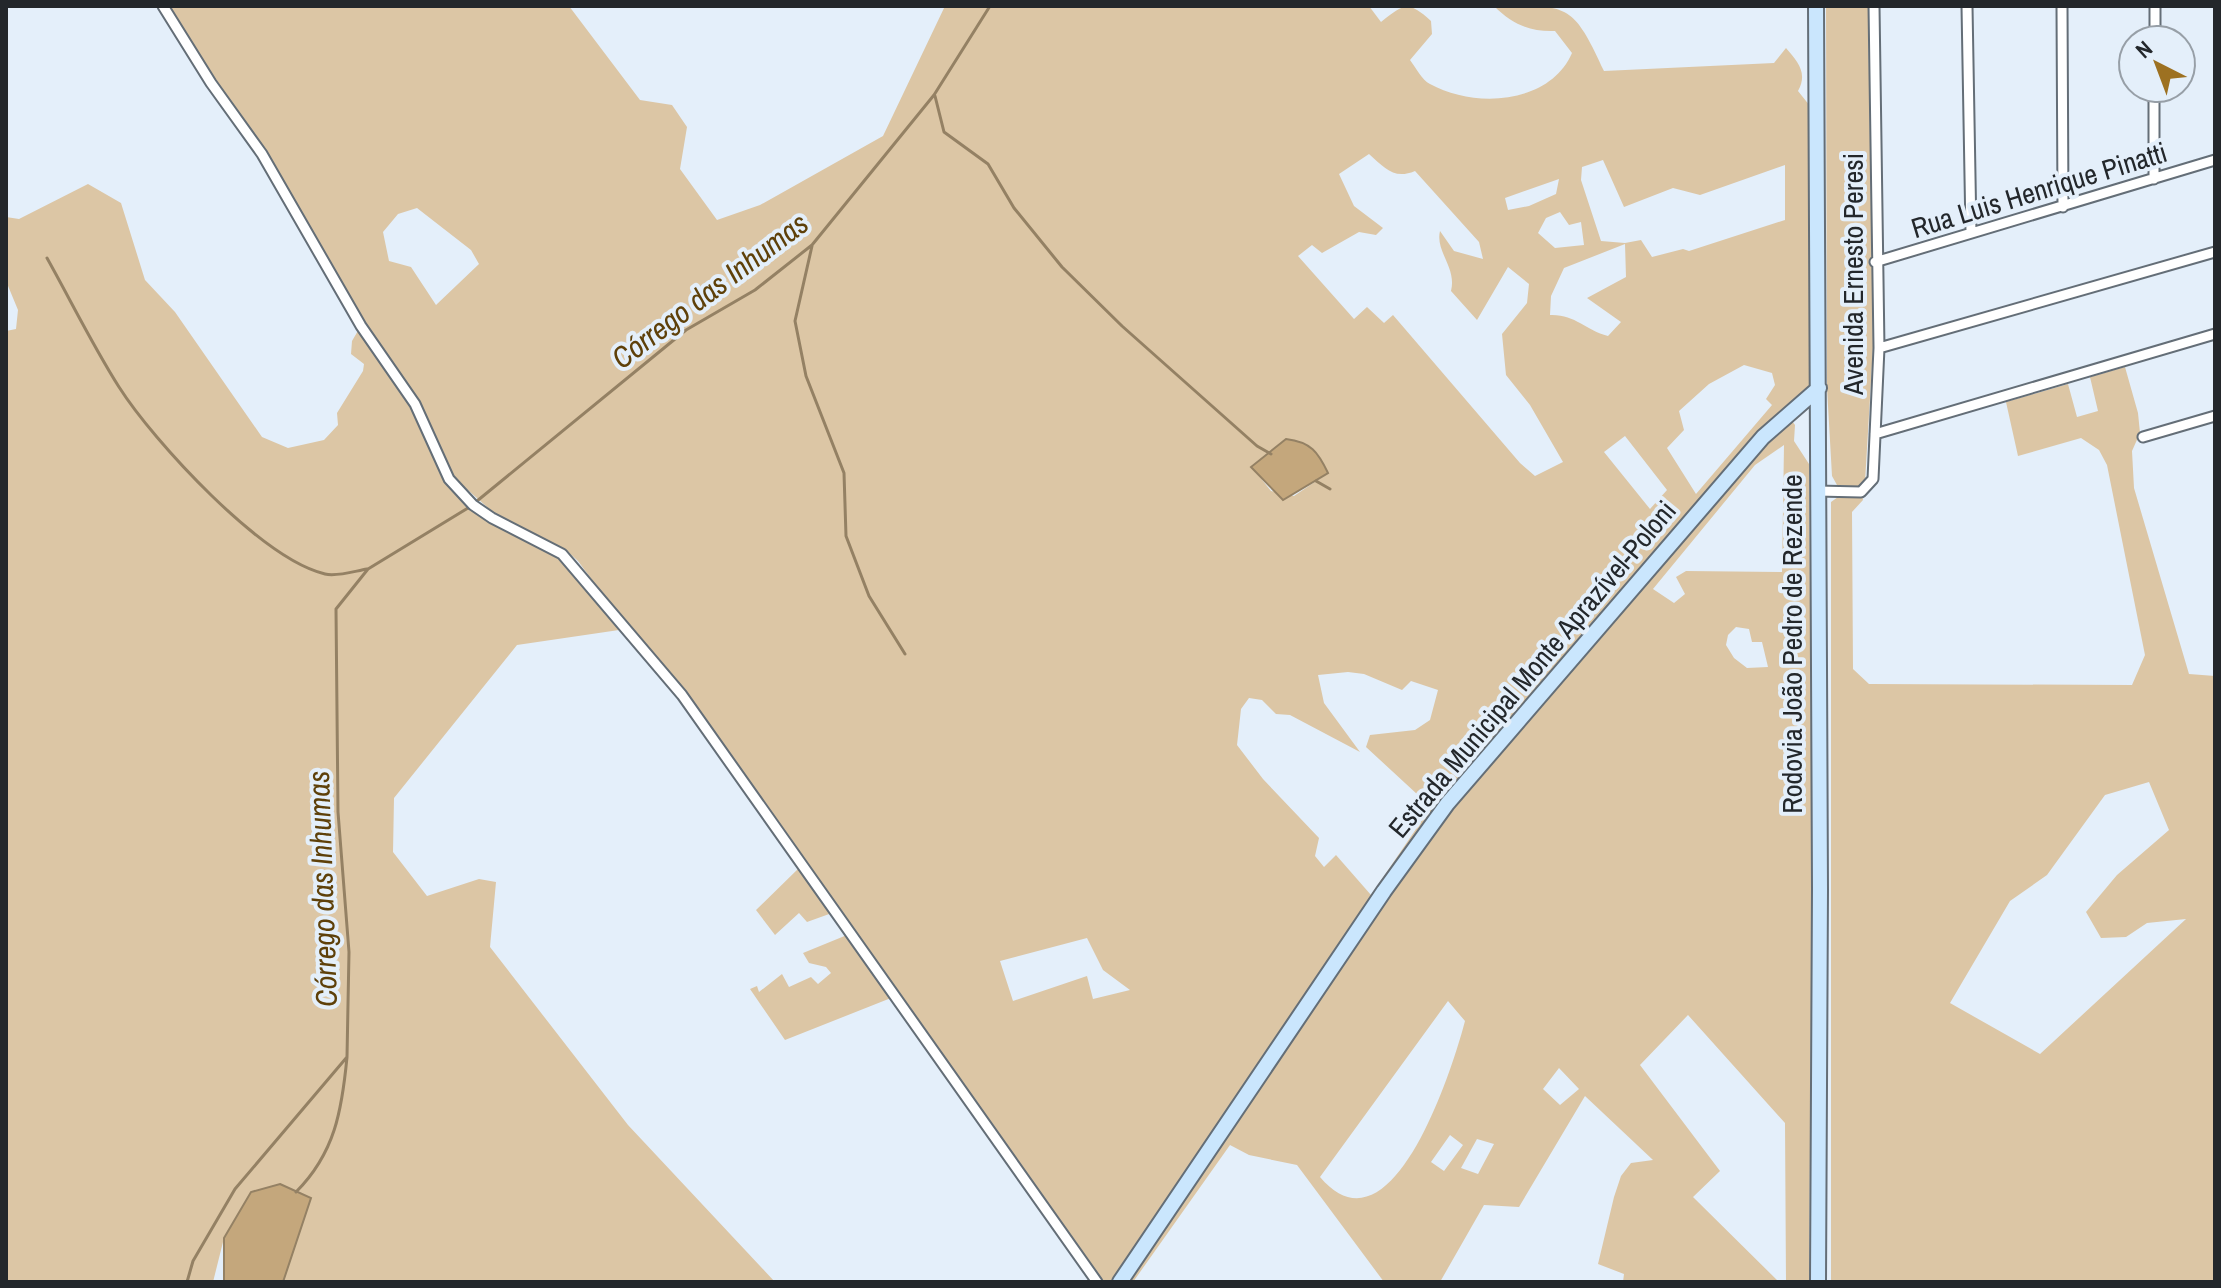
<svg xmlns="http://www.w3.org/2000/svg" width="2221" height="1288" font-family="'Archivo Narrow',sans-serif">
<rect width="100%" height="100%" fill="#e4effa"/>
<path fill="#dcc6a5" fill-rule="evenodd" d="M166,6H569L640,100L672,105L687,127L680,169L717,220L760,205L883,136L945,6H1369L1381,22C1404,4 1408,0 1431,21L1432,34L1410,60C1416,68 1422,80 1430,84C1475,109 1550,104 1572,53L1555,31C1530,32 1512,24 1494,6C1568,6 1572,1 1604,71L1774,63L1786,48C1798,62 1808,73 1798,91L1810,106L1814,381L1760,434L1444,802L1115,1282H1104L914,1016L578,561L565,549L495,514L452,476L417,401L364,323ZM1369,154C1385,168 1394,180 1415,171L1479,242L1483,259L1454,251L1440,231C1435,252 1457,267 1451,291L1477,320L1508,267L1529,284L1527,303L1502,334L1506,375L1530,405L1563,462L1535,476L1520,463L1393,315L1384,323L1367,307L1354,319L1298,256L1312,245L1322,253L1359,232L1376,235L1383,228L1354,206L1339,174ZM1603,160L1624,207L1673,188L1700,195L1785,165V220L1689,251L1683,249L1652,257L1641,240L1625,243L1601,241L1581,180L1582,167ZM1559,179L1556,194L1529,206L1508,210L1505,198ZM417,208L471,250L479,264L436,305L411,267L389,261L383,232L398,214ZM1560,212L1569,225L1581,222L1584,245L1555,248L1538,233L1546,218ZM1625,244L1626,277L1587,298L1621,322L1608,336C1585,330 1575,314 1550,315L1551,296L1564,268ZM1744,365L1772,373L1775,385L1766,399L1772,405L1696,494L1667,448L1684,430L1679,411L1709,384ZM1625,436L1667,490L1650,509L1604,452ZM1251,466L1328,473L1294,496L1271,491ZM1348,672L1364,674L1402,690L1411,681L1438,690L1430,720L1415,730L1370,735L1366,747L1431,807L1371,895L1336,855L1324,867L1315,856L1319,838L1263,779L1237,745L1241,709L1249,698L1262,700L1276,714L1290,715L1360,752L1324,703L1318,675ZM1087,938L1103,970L1130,990L1093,999L1087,976L1013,1001L1000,961Z
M1826,6H1868L1873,347L1865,482L1858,487L1837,485L1832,476L1827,388Z
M88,184L121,203L145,280L175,312L262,437L288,448L324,440L338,425L337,413L363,371L364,364L351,354L352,341L359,329L411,405L445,480L481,517L561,558L619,630L517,645L394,798L393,852L427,896L479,879L496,882L490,947L628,1125L775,1282H283L311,1199L280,1184L251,1192L224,1238L213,1282H6V331L16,329L18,310L6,281V217L19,219Z
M2125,367L2138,413L2140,433L2132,451L2134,488L2189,674L2215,676V1282H1831V502L1838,497L1862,494L1863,500L1852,512L1853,669L1869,684L2132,685L2145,655L2107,465L2099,450L2081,438L2018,456L2006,402L2068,384L2077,417L2098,411L2090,377ZM2149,782L2169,830L2117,875L2086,912L2101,938L2126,937L2147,923L2186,919L2040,1054L1950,1003L2010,901L2047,875L2105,795Z
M1789,417L1795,425L1794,441L1809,464L1812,889L1809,1282H1786L1785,1123L1688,1015L1640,1065L1720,1171L1693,1197L1779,1282H1623L1624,1274L1598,1264L1614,1197L1621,1176L1631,1163L1653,1160L1585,1096L1519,1207L1484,1205L1440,1282H1384L1297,1165L1249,1155L1230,1145L1133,1282H1124L1450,804ZM1784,445L1782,572L1686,571L1676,577L1685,594L1674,603L1653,589L1755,465ZM1736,627L1749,629L1752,642H1762L1768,667L1747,668L1734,658L1726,645L1728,635ZM1448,1001L1465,1021C1453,1067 1392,1262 1320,1177ZM1559,1068L1579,1089L1560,1105L1543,1089ZM1450,1135L1463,1145L1444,1171L1431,1162ZM1477,1139L1494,1144L1478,1174L1461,1168Z
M800,867L832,913L807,922L799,913L775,935L756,910Z
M847,935L891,998L785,1040L750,989L757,986L759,992L782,974L789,987L811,977L818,984L831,973L826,967L809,963L803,953Z"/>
<path fill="#c4a77c" stroke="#948164" stroke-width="2" d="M1286,439C1311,442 1318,452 1328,473L1283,500L1251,467Z
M280,1184L311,1198L283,1282H224V1238L251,1192Z"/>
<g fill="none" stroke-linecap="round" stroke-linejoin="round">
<path stroke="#948164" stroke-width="3" d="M935,96L944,132L988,164L1014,208L1062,267L1122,326L1257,446L1271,454
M812,246L795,321L806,376L844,473L846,536L869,596L905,654
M47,258C71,301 93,346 119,387C154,442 262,559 325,574C337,577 355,571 367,569
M1316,481L1330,489
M477,501L686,330L755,290L812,245L934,95L990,6
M296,1192C335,1153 342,1110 347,1057
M187,1282L193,1261L235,1189L347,1057L349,952L338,812L336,609L368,569L468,508"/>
<defs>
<path id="street" d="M163,6L211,83L262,154L361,326L415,404L449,479L473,505L492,518L562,554L682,695L1097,1282
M1967,6L1971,233
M2062,6L2063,207
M2155,40V6
M2154,179V88
M1875,262L2215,160
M1879,348L2215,252
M1875,434L2215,334
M2143,437L2215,416
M1817,491L1861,492L1873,479L1879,348L1874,6"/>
<path id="secondary" d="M1816,6L1820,889L1818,1282
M1120,1282L1384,891L1447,804L1763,437L1819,388"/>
</defs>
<use href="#street" stroke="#646e77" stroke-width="13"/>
<use href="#secondary" stroke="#646e77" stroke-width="18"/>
<use href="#street" stroke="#fff" stroke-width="9"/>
<use href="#secondary" stroke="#cae6fd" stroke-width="14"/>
</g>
<g text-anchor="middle" stroke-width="8" stroke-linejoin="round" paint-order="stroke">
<g font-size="28" fill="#23272b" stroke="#e4effa">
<text transform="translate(2039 190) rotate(-17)" y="10">Rua Luis Henrique Pinatti</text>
<text transform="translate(1853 274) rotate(-90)" y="10">Avenida Ernesto Peresi</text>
<text transform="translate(1792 644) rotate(-90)" y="10">Rodovia João Pedro de Rezende</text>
<text transform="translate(1532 669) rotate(-50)" y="10">Estrada Municipal Monte Aprazível-Poloni</text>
</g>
<g font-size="30" font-style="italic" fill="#5e4009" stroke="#e4effa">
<text transform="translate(710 291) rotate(-37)" y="10">Córrego das Inhumas</text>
<text transform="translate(323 889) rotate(-92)" y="10">Córrego das Inhumas</text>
</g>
</g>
<rect width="2221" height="1288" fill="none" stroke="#23272b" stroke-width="16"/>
<g transform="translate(2157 64) rotate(318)"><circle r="38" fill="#e4effa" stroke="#979fa7" stroke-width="2"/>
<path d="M0-6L14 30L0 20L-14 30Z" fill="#9d7121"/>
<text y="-12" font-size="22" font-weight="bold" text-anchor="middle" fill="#23272b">N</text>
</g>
</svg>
